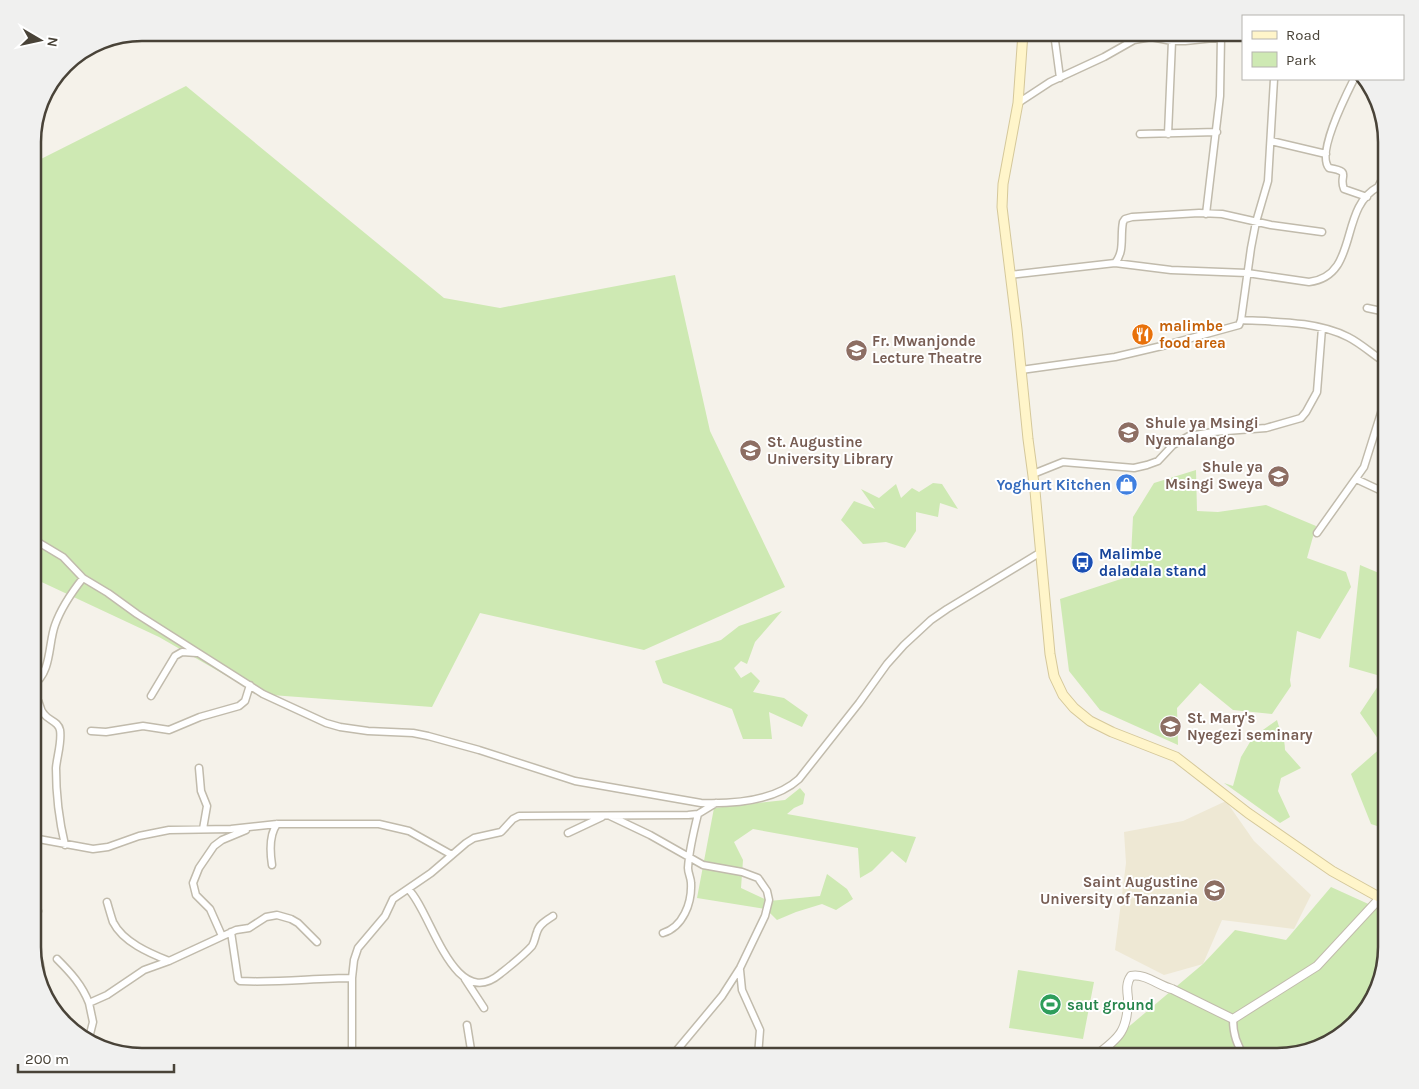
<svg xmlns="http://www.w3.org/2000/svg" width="1419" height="1089" font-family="Karla,sans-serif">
<rect width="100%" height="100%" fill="#f5f2ea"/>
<path fill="#eee8d4" d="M1226,801L1254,841L1311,895L1294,929L1222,920L1203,964L1164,975L1115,950L1126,863L1124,832L1183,821Z"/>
<path fill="#cee9b3" d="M186,86L444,298L500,308L675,275L710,431L785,587L644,650L480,613L432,707L258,694L159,637L33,578V163Z
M1196,470L1197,511L1218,512L1266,505L1316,526L1307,558L1346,572L1351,587L1320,639L1297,631L1290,680L1291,686L1272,714L1233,710L1200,683L1177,708L1178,745L1100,710L1069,671L1060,599L1130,576L1133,517L1154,483Z
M933,483L942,484L958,509L940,503L938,517L916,512V531L905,548L886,542L863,544L841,520L854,501L875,509L861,489L879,498L896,484L901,498L912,488L919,492Z
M1360,565L1386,576V829L1371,824L1351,774L1383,746L1360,713L1384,677L1349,667Z
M782,611L755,642L747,664L741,661L734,668L741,678L751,672L760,681L753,692L784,698L808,715L802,727L769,712L772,739H743L732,709L663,683L655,661L721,640L739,626Z
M1277,720C1280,732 1285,737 1285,750L1301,768L1281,778L1278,791L1290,817L1280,823L1224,783L1233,786L1241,757L1253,737Z
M800,788L805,794L803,804L794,808L787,814L916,837L906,863L892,851L872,871L860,878L858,848L753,829L734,842L743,860L741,888L769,901L820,896L827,874L847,889L853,899L836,910L822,904L796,912L777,920L766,909L697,898L714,808L785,800Z
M1331,887L1386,912V947L1364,1014L1325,1045L1277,1056H1094L1203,964L1235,930L1286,940Z
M1018,970L1094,982L1083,1039L1009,1028Z"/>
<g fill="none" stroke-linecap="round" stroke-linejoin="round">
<defs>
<path id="minor" d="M1054,33L1060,78
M1354,79C1346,95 1316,154 1329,168C1353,172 1338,175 1344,189L1367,197
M1018,103L1050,82L1104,57L1134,40L1151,37L1172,41H1185L1243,35
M1140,134L1217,132
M1168,134L1172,41
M1271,141L1326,154
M1378,187L1386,172
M1206,214L1220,96L1221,36
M1115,263C1125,251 1120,237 1123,222L1125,219L1132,217L1199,213L1222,214L1271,225L1322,232
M1010,275L1115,263L1171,270L1247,273L1309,282C1360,276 1338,208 1378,187L1386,188
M1367,308L1386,312
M1241,320C1276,322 1316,321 1348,337C1362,344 1373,355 1386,363
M1021,370L1115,357L1166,345L1239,325L1241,320L1251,248L1256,222L1268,181L1274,79
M1033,474L1063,462L1134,468L1147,465L1158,461L1173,445L1189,436L1213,432L1266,428L1301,418L1306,412L1317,392L1322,328
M1356,479L1386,493
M1317,533L1364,467L1386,397
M33,539L63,557L83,578L108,593L137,614L263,694L326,723L340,727L368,731L413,733L428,736L479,750L575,781L701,803C732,804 775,801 799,779L859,703L887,664L904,645L931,620L947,609L1041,552
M33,685C52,672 48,644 55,625C61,608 72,592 83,578
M33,695C42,701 38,708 44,714C49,721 58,721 60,730C62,742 57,756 56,768C56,794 59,820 65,845
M151,696L175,656L182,652L197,653
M91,731L106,732L143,726L169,730L200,717L239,706L245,701L250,685
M199,768L201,791L207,806L203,829
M610,816L650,835L703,865L742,872L758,878L767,891L769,900L765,916L740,968L722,996L672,1056
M568,833L602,817
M33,838L93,849L108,847L139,836L169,830L231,829L277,824H379L409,831L452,855
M272,865C270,852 269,835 277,824
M408,889C431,910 453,1013 500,974C510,966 523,956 532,946C535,941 535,937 537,932C539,924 547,920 553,916
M107,902C109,909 111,916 113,922C123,942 149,953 169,961L236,930L249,928L266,917L277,915L291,919L298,923L317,942
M33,927L38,911
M231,932L238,979L240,981C278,983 315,978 352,978
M663,933C683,927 692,903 691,883C691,878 688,873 688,868C689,851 694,830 698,814
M222,936L210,909L196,895L193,883L199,868L214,846L222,840L246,830
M33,949C38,958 44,969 39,979
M57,959C71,973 82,985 89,1003
M740,970L742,990L760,1030L758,1056
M465,979L484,1008
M1233,1019C1233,1033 1236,1045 1245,1056
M467,1025L472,1056
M89,1038L93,1022L89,1003L107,995L144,970L169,961
M352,1056V978L354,960L358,948L385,916L393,899L431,873L466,843L474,838L501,832L513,819L519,816L688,815L698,814L716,803"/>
<path id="tertiary" d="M1095,1056C1120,1038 1128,1030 1128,998C1127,990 1126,983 1131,976C1145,973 1159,986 1172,989L1233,1019L1317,966L1380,898"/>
<path id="secondary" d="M1023,33L1018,103L1003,184L1002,207L1017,329L1028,439L1035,491L1050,654L1054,676L1063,695L1074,708L1090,721L1112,732L1176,757L1248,813L1332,871L1386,901"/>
</defs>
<use href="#minor" stroke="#c1bbac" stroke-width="9"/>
<use href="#tertiary" stroke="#c1bbac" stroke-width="10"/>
<use href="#secondary" stroke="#d5c89a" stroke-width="11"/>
<use href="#minor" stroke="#fff" stroke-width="6"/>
<use href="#tertiary" stroke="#fff" stroke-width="8"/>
<use href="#secondary" stroke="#fff5ca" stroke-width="9"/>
</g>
<defs>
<symbol id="restaurant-disc" viewBox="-11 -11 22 22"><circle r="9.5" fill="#e8710a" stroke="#fff"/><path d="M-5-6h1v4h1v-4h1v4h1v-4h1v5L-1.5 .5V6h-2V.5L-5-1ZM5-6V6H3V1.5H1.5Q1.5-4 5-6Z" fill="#fff"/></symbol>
<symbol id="school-disc" viewBox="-11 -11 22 22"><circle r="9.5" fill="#8d6e63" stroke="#fff"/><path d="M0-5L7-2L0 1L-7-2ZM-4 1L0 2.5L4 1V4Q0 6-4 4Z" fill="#fff"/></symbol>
<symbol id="shop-disc" viewBox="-11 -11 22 22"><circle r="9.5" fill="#3f7fe0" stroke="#fff"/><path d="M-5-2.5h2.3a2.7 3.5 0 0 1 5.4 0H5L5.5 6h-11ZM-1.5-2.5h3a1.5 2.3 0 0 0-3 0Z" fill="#fff"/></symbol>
<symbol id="bus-disc" viewBox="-11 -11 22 22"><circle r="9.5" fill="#1a4fb4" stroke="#fff"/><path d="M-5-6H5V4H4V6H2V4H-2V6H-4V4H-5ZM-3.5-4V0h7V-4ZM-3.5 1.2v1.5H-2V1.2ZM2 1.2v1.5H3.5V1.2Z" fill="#fff"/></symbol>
<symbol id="university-disc" viewBox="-11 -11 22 22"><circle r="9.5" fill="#8d6e63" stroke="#fff"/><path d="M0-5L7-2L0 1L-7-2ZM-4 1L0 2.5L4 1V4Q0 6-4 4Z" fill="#fff"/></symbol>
<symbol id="stadium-disc" viewBox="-11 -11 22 22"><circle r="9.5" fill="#2e9e5b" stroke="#fff"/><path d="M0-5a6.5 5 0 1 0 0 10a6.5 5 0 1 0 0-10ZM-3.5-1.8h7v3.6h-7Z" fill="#fff"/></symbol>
</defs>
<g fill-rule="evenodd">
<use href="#restaurant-disc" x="1130" y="322" width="25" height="25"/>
<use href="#school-disc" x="844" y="338" width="25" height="25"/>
<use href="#school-disc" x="1116" y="420" width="25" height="25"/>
<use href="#school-disc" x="738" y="438" width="25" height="25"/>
<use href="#school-disc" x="1266" y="464" width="25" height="25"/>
<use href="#shop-disc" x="1114" y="472" width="25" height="25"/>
<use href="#bus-disc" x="1070" y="550" width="25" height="25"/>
<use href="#school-disc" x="1158" y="714" width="25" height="25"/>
<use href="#university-disc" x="1202" y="878" width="25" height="25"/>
<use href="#stadium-disc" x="1038" y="992" width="25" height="25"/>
</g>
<g text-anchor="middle" stroke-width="4" stroke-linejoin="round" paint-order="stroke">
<g font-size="15" font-weight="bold" fill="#c56008" stroke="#fff" text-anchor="start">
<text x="1159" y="331">malimbe<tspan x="1159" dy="17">food area</tspan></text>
</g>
<g font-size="15" font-weight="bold" fill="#785e54" stroke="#fff" text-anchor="start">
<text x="872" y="346">Fr. Mwanjonde<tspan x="872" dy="17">Lecture Theatre</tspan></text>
<text x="1145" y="428">Shule ya Msingi<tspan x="1145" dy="17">Nyamalango</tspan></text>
<text x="767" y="447">St. Augustine<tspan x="767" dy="17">University Library</tspan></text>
<text x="1263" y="472" text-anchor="end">Shule ya<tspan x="1263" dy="17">Msingi Sweya</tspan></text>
<text x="1187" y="723">St. Mary's<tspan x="1187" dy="17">Nyegezi seminary</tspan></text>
<text x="1198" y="887" text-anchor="end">Saint Augustine<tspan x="1198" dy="17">University of Tanzania</tspan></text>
</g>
<g font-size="15" font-weight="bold" fill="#366cbe" stroke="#fff" text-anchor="end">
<text x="1111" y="490">Yoghurt Kitchen</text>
</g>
<g font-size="15" font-weight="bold" fill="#164399" stroke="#fff" text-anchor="start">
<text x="1099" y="559">Malimbe<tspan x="1099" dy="17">daladala stand</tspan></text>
</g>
<g font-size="15" font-weight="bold" fill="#27864d" stroke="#fff" text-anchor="start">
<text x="1067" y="1010">saut ground</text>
</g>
</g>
<path d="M0 0H1419V1089H0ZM142 41H1277A101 101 0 0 1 1378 142V947A101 101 0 0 1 1277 1048H142A101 101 0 0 1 41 947V142A101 101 0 0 1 142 41Z" fill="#f0f0ef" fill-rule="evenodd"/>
<path fill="none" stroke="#494338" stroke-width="2.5" d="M142 41H1277A101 101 0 0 1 1378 142V947A101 101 0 0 1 1277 1048H142A101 101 0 0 1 41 947V142A101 101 0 0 1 142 41Z"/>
<rect x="1242" y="15" width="162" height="65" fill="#ffffff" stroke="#b6b4af"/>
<rect x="1252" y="31" width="25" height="8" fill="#fff5ca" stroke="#b6b4af"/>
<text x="1286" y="40" font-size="15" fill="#494338">Road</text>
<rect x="1252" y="52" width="25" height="15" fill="#cee9b3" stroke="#b6b4af"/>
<text x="1286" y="65" font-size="15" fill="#494338">Park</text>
<g transform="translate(40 40) rotate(99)" stroke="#ffffff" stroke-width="4" paint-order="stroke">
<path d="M0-4L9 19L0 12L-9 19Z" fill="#494338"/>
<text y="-8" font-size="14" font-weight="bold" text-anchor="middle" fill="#494338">N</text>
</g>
<path d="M18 1064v8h156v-8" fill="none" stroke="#494338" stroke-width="2.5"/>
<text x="25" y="1064" font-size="15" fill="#494338" stroke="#ffffff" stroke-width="4" paint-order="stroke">200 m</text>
</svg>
